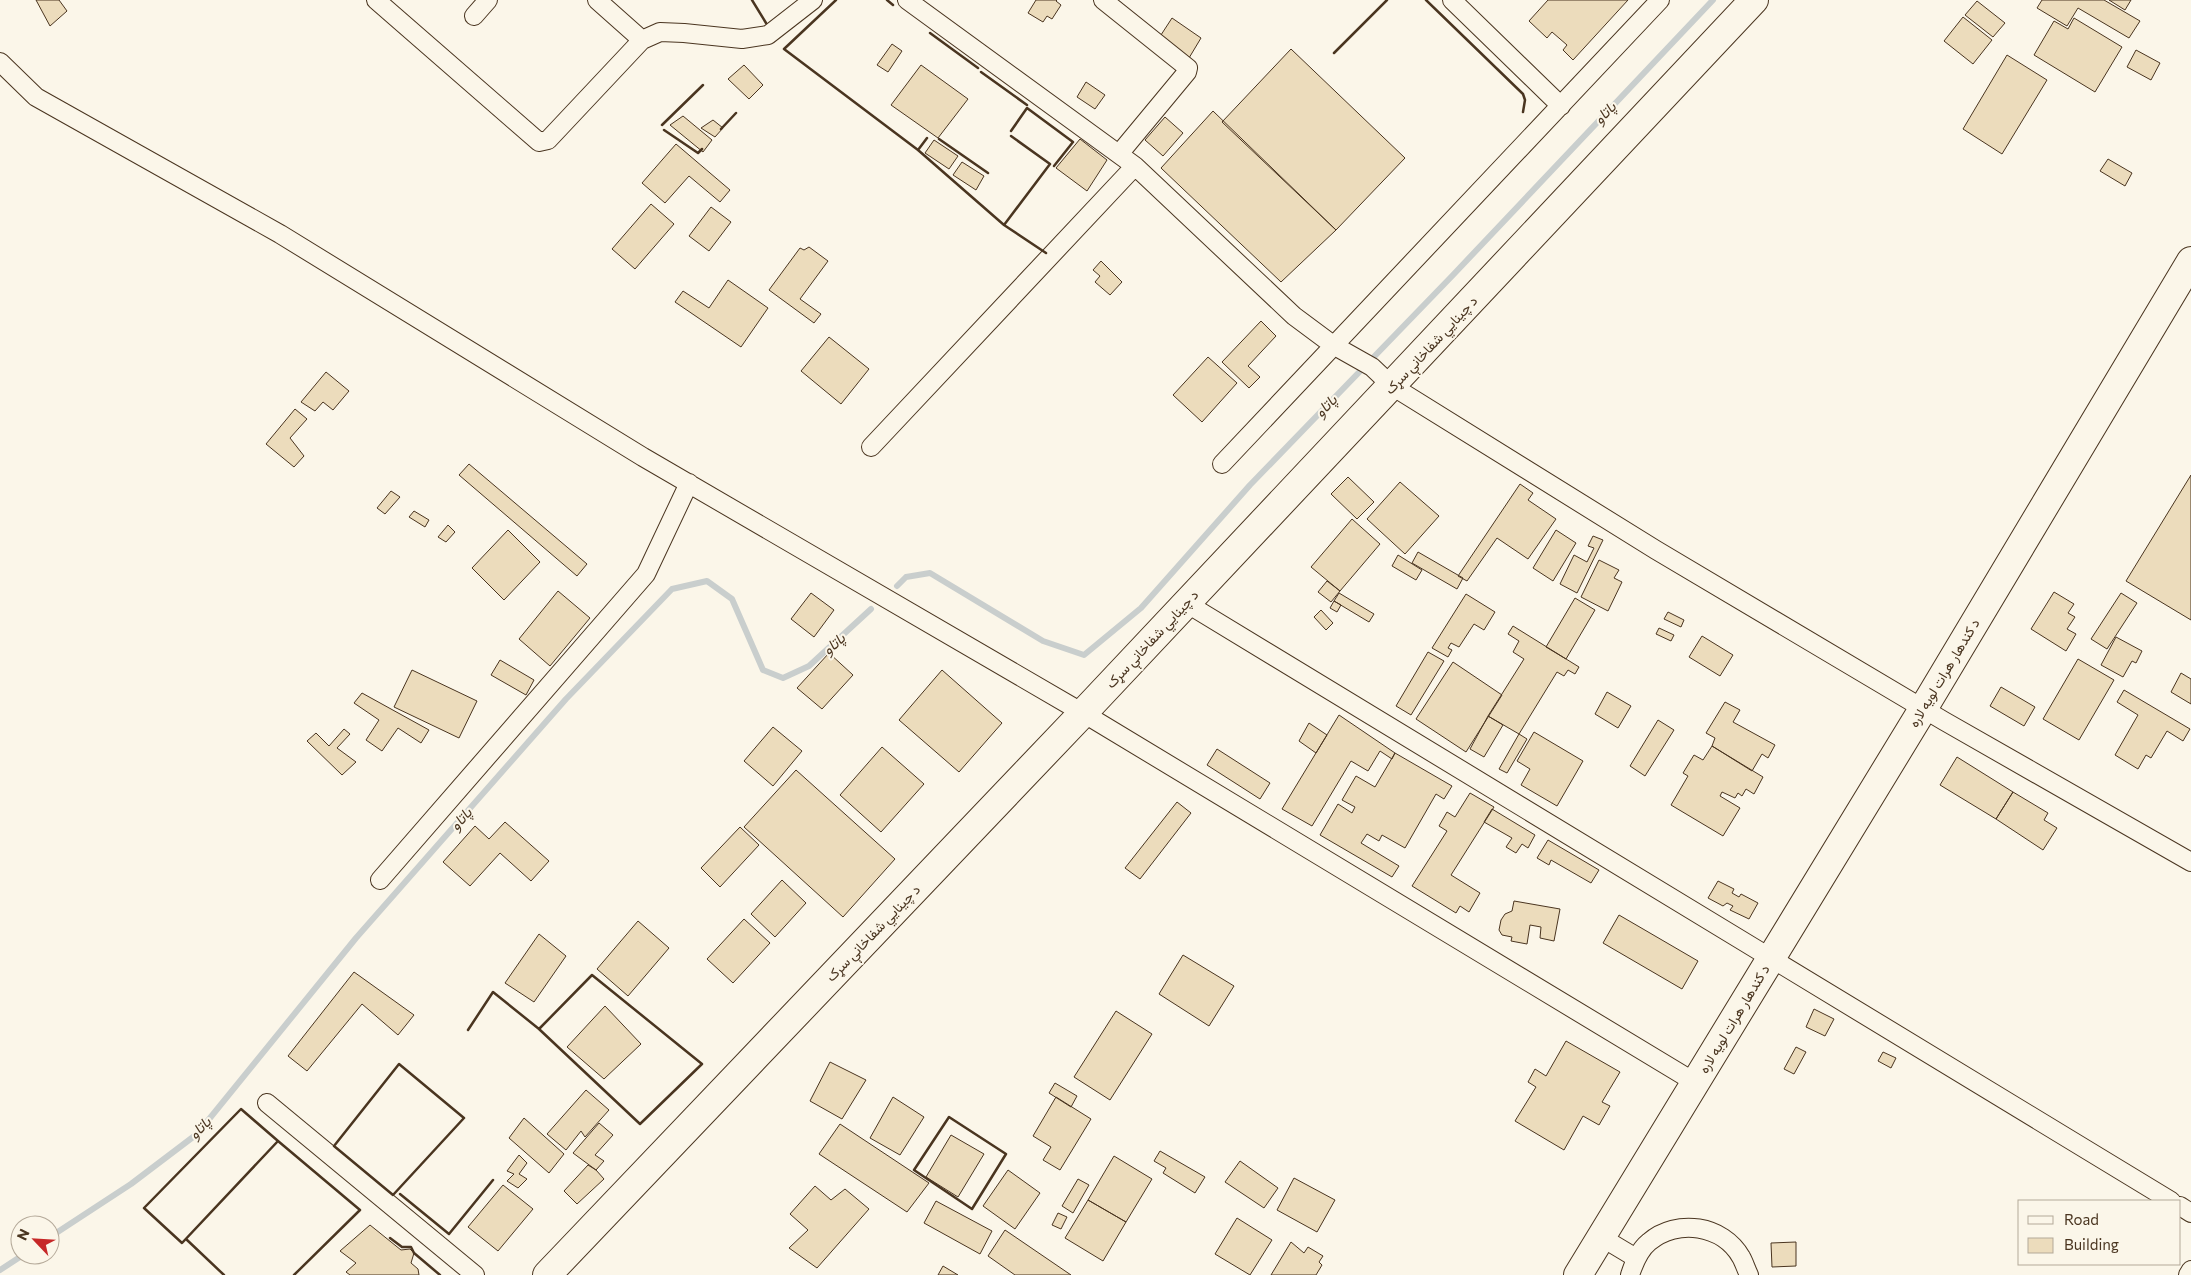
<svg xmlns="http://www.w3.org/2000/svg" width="2191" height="1275" font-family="Commissioner,Vazirmatn,sans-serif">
<rect width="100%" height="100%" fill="#fbf6e9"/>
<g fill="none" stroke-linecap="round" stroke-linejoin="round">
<path stroke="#c9cecd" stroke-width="6" d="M897,586L906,577L930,573L1043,641L1084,655L1141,608L1250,485L1453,275L1713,0
M50,1237L131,1184L197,1134L356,938L566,699L672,589L707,581L732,599L763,670L783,678L809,666L871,609
M0,1270L23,1255"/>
</g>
<path fill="#ecdcbc" stroke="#4a3520" d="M36,0H59L67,11L50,26Z
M1036,0H1057L1056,1L1061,5L1052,19L1047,16L1043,22L1028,13Z
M1548,0H1628L1573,60L1563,50L1567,45L1552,32L1547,38L1529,21Z
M2042,0H2104L2140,21L2129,38L2078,8L2067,26L2037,8Z
M2109,0H2131L2125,10Z
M1977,1L2005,23L1993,37L1965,15Z
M1963,17L1992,40L1973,64L1944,41Z
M1172,18L1201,38L1189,58L1159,38Z
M2074,18L2122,47L2095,92L2034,55L2054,21L2068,29Z
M892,44L902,51L888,72L877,65Z
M1291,49L1405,158L1336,230L1222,122Z
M2136,50L2160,63L2151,80L2127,67Z
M2007,55L2047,80L2002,154L1963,129Z
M744,65L763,85L749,99L728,79Z
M921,65L968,99L938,138L891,105Z
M1086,82L1105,95L1095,109L1077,97Z
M1213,111L1336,230L1281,282L1161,168Z
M683,116L712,140L703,152L670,125Z
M1165,117L1183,133L1163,156L1145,140Z
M713,120L723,128L715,137L701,128Z
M1080,139L1107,160L1087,191L1056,168Z
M934,140L958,156L949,169L925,153Z
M676,144L730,190L720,202L689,176L665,203L642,183Z
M2108,159L2132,173L2125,186L2100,171Z
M962,162L984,176L976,190L953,175Z
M651,204L674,224L635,269L612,249Z
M711,207L731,222L709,251L689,236Z
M809,247L828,261L800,299L821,314L814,323L769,290L800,248L804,250Z
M1101,261L1122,282L1110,295L1095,282L1100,276L1093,270Z
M728,280L768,308L741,347L675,302L683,291L709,308Z
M1261,321L1276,336L1248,366L1260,377L1249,388L1222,362Z
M829,337L869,369L841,404L801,371Z
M1208,357L1237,383L1202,422L1173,395Z
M326,372L349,391L333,410L323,402L315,411L301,402Z
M295,409L307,419L290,438L304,456L294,467L266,444Z
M469,464L587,564L577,576L459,475Z
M2191,475V620L2126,581Z
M1348,477L1374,502L1357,519L1331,494Z
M1400,482L1439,516L1405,554L1367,519Z
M1520,484L1533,493L1528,500L1556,519L1528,559L1497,538L1467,581L1458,576Z
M391,491L400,497L385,514L377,508Z
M414,511L429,520L425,527L409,517Z
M1352,519L1380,544L1340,591L1311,567Z
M448,525L455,532L446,542L438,537Z
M508,530L540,562L504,600L472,568Z
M1556,530L1576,543L1553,581L1533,568Z
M1593,536L1603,540L1577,593L1560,584L1574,555L1587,562L1594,548L1588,546Z
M1418,552L1463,578L1457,589L1412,563Z
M1398,555L1422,570L1416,580L1392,566Z
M1599,560L1619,570L1614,578L1622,582L1608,611L1581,597Z
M1327,581L1340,591L1331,602L1318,592Z
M558,591L590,618L550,666L519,639Z
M2054,592L2074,604L2068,613L2075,617L2067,629L2076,634L2066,651L2031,629Z
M811,593L834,610L814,637L791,619Z
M1339,593L1374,614L1369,622L1334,601Z
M2121,593L2137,603L2107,649L2091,639Z
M1466,594L1495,612L1484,630L1474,624L1459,647L1451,643L1448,648L1452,650L1448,657L1432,648Z
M1575,598L1595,610L1566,659L1546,647Z
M1334,601L1341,605L1337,612L1330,608Z
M1321,610L1333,623L1326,630L1314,617Z
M1668,612L1684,620L1681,627L1664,619Z
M1513,626L1579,667L1575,674L1568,670L1564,676L1557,672L1519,734L1488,716L1524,659L1513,652L1519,641L1508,634Z
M1659,628L1674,635L1671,641L1656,634Z
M1702,636L1733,655L1720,676L1689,657Z
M2116,637L2142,651L2136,663L2132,661L2123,677L2101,665Z
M1428,652L1444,661L1411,715L1396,706Z
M829,653L853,675L822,709L797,688Z
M2078,659L2114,680L2079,740L2043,719Z
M500,660L534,680L526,695L491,675Z
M1453,662L1502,695L1466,752L1416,719Z
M412,670L477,701L459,738L394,707Z
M942,670L1002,723L959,772L899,720Z
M2181,673L2191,679V704L2171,692Z
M2001,687L2035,707L2024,726L1990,706Z
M2124,690L2190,729L2183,741L2167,731L2151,758L2146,755L2138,769L2115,755L2138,715L2117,702Z
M1607,692L1631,706L1618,728L1595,714Z
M362,693L429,730L421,743L398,728L382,751L366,740L379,720L354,703Z
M1725,702L1740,710L1733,722L1775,745L1768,758L1762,754L1752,771L1712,746L1715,738L1706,733Z
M1339,715L1395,753L1392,759L1380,751L1368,771L1351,761L1312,826L1282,809Z
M1488,716L1503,725L1484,757L1470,749Z
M1658,720L1674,730L1645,776L1630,766Z
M1309,723L1327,735L1316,753L1299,741Z
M773,727L802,751L773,786L744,761Z
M344,729L350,734L337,748L356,762L342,775L307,741L316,733L329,746Z
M1534,732L1583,761L1557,806L1521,785L1530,769L1517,761Z
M1519,734L1527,739L1507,773L1499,769Z
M1712,746L1763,777L1754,794L1746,789L1742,796L1738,793L1735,798L1722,792L1720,796L1740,808L1723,836L1671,805L1688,776L1683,773L1694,755L1703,760Z
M882,747L924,784L881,832L840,795Z
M1217,749L1270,783L1260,799L1207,765Z
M1395,753L1452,786L1444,799L1436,794L1405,848L1382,835L1379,841L1367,834L1361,843L1399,866L1392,877L1320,835L1338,804L1352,813L1355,807L1342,800L1356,776L1375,787Z
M1957,757L2013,792L1996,819L1940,785Z
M796,770L895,859L843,917L744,827Z
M2013,792L2048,813L2044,820L2057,828L2043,850L1996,819Z
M1470,793L1494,807L1451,875L1480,893L1469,912L1460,906L1456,913L1412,886L1447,831L1439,826L1447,812L1455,817Z
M1177,802L1191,813L1140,879L1125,868Z
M1492,809L1535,835L1528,848L1522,844L1516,853L1506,847L1512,838L1484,822Z
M505,822L549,861L531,881L500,853L470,886L443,862L475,826L489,839Z
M740,827L759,845L720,887L701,868Z
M1548,840L1599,870L1591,883L1551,860L1549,865L1537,858Z
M782,880L806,903L775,937L751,914Z
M1718,881L1734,889L1732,893L1739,897L1741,894L1758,903L1749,919L1730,910L1733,906L1727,903L1723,906L1708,898Z
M1514,901L1560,909L1554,941L1540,938L1541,927L1530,925L1527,944L1511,941L1512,937L1502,935L1499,930L1501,920L1505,914L1512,911Z
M1619,915L1698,961L1682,989L1603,943Z
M744,919L770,943L733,983L707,959Z
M638,921L669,948L628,996L597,969Z
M539,934L566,956L534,1002L505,983Z
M1183,955L1234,986L1209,1026L1159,994Z
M354,972L414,1015L398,1035L362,1004L307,1071L288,1056Z
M605,1006L641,1044L604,1079L567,1047Z
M1814,1009L1834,1019L1825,1036L1806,1027Z
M1116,1011L1152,1034L1110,1100L1074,1077Z
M1566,1041L1620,1072L1602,1102L1610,1106L1599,1125L1583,1116L1564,1150L1515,1121L1536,1087L1528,1082L1535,1069L1546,1076Z
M1796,1047L1806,1052L1794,1074L1784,1069Z
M1883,1052L1896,1058L1891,1068L1878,1061Z
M830,1062L866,1080L842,1119L810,1101Z
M1055,1083L1077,1096L1071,1107L1049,1093Z
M586,1090L609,1110L585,1137L581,1131L566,1150L547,1134Z
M893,1097L924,1117L900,1155L870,1138Z
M1056,1097L1091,1119L1060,1170L1043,1160L1051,1147L1033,1136Z
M524,1118L564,1154L549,1173L509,1138Z
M599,1123L613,1135L595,1155L604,1161L596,1170L573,1153Z
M840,1124L929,1183L907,1212L819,1154Z
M951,1135L984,1154L958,1197L926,1177Z
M1160,1151L1205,1177L1195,1193L1163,1173L1166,1168L1154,1161Z
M519,1155L527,1163L519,1174L527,1179L518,1188L507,1181L514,1174L507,1171Z
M1114,1156L1152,1179L1126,1222L1088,1200Z
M1240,1161L1278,1188L1264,1208L1225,1182Z
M588,1165L596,1170L604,1179L577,1204L564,1191Z
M1008,1170L1040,1193L1015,1229L983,1206Z
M1294,1178L1335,1200L1317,1232L1277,1210Z
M1078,1179L1089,1185L1073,1213L1062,1206Z
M503,1185L533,1209L498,1251L468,1227Z
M815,1186L831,1200L845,1189L869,1209L817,1268L789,1248L808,1230L790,1214Z
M1088,1200L1126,1222L1103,1261L1065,1238Z
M936,1201L992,1231L980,1254L924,1223Z
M1058,1213L1067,1217L1061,1229L1052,1225Z
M1237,1218L1272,1240L1250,1275L1215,1254Z
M370,1225L401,1250L410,1249L414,1253L411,1263L418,1269L419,1275H350L346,1272L356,1263L340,1251Z
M1005,1230L1071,1275H1015L988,1256Z
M1291,1242L1304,1253L1308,1247L1323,1256L1319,1262L1322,1265L1316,1275H1271Z
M1796,1242V1266L1772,1267L1771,1243Z
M943,1266L958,1275H938Z"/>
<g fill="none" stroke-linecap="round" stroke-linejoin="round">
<defs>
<path id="street" d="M376,0L539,142L548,140L642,40L660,32L684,33L742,39L768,35L813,0
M597,0L642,40
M907,0L1135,166L1294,316L1333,345L1372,367L1392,386L1656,550L1944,721L2191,862
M1103,0L1188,68L1187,72L1119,154
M1452,0L1561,106
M474,16L488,0
M0,62L36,97L280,234L643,457L1083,713L1696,1083
M871,447L1135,166
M1222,464L1660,0
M1186,603L2171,1201
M380,880L646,574L689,483
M267,1103L475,1275
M2180,1206L2191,1213
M1601,1237L1636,1258
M1630,1275C1634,1263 1639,1250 1649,1242C1677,1218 1723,1225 1741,1257C1744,1262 1746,1269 1749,1275
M2188,1275L2191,1270"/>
<path id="primary" d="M547,1275L1083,713L1754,0
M1578,1275L1923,709L2191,261"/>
</defs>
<use href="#street" stroke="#4a3520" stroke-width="20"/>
<use href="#primary" stroke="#4a3520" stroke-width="30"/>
<use href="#street" stroke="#fbf6e9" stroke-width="18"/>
<use href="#primary" stroke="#fbf6e9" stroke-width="28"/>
<path stroke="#4a3520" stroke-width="2.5" d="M752,0L766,23
M836,0L784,49L918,150L927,138
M887,0L893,5
M1426,0L1523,94L1525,100L1523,112
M930,33L978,68
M1334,53L1387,0
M981,72L1027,105
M662,125L703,85
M721,129L736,113
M664,130L698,153L702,149
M1011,131L1027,108L1073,142L1054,166
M939,139L988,173
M918,150L1004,225L1046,253
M1004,225L1050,164L1011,136
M592,975L702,1064L640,1124L539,1029Z
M468,1030L493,992L539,1029
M399,1064L464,1118L393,1195L334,1146Z
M241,1109L278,1141L182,1243L144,1208Z
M949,1117L1006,1154L972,1209L914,1170Z
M278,1141L360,1210L294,1275
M400,1194L449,1234L493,1180
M390,1238L402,1247H411L414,1253L440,1275
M186,1239L224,1275"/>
</g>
<g text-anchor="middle" stroke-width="4" stroke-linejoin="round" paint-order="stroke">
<g font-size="14" fill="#4a3520" stroke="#fbf6e9">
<text transform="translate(1431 345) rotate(-47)" y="5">د چينايي شفاخانې سړک</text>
<text transform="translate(1152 639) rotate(-47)" y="5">د چينايي شفاخانې سړک</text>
<text transform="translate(1944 673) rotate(-59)" y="5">د کندهار هرات لویه لاره</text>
<text transform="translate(873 933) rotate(-46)" y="5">د چينايي شفاخانې سړک</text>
<text transform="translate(1734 1019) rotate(-59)" y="5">د کندهار هرات لویه لاره</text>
</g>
<g font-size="15" font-style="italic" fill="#4a3520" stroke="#fbf6e9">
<text transform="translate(1605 113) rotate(-46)" y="5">پاتاو</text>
<text transform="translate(1326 406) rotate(-46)" y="5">پاتاو</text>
<text transform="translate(834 644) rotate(-42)" y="5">پاتاو</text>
<text transform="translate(461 819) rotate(-49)" y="5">پاتاو</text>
<text transform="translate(200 1128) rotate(-46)" y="5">پاتاو</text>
</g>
</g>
<rect x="2018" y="1200" width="162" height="65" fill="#fbf6e9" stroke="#b4a999"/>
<rect x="2028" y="1216" width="25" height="8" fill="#fbf6e9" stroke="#b4a999"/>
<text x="2064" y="1225" font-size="15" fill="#4a3520">Road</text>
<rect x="2028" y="1238" width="25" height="15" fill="#ecdcbc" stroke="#b4a999"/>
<text x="2064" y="1250" font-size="15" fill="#4a3520">Building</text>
<g transform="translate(35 1240) rotate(295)"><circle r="24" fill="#fbf6e9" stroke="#b4a999"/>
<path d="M0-4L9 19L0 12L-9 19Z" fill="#c62828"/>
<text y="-8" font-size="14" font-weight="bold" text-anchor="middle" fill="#4a3520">N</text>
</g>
</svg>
